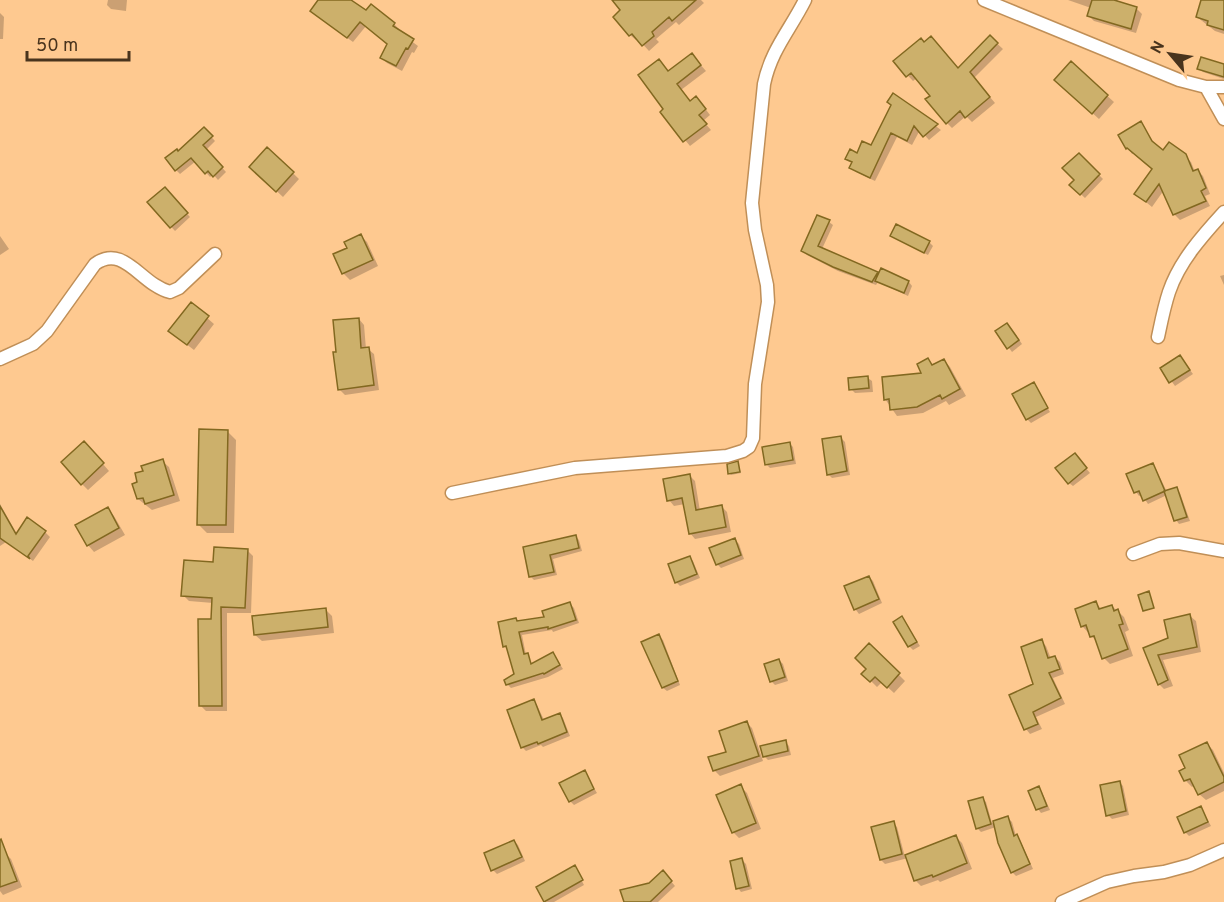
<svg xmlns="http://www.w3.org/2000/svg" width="1224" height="902" font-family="Overpass,sans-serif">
<rect width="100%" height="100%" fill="#fec990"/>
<path fill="#0003" d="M108,0H127L126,11L111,9L107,5Z
M319,0H349L366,13L371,6L394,24L399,29L398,31L418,46L414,53L412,52L402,71L387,63L382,58L388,44L366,26L353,42L317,16Z
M621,0H701L704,3L679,25L676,22L656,39L659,42L649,51L638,39L636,40L630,35Z
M1068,0H1118L1117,2L1136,8L1142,14L1136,33L1094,21L1089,16L1091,8Z
M1203,0H1224V34L1215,31L1197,17Z
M0,13L4,17L3,39H0Z
M990,37L1003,49L974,78L995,103L972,122L966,116L952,128L947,123L932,96L917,78L913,81L895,62L958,70Z
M692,55L706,71L681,90L691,102L701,103L710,115L703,121L711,130L690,146L662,112L665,110L669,73Z
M1071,63L1114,102L1099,119L1062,86Z
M1224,66V79L1203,72L1199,68Z
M894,95L941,130L929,140L920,130L912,145L897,137L875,181L856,172L851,167L853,164L847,158L872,147L892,105Z
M1141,123L1156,146L1164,152L1185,156L1191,162L1195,172L1198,171L1203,176L1210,194L1205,196L1210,206L1180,220L1174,214L1164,190L1152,207L1136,194L1154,169L1134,153L1132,154L1120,136Z
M204,129L215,141L206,150L226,172L218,180L213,174L210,177L196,161L180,174L176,170L179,152Z
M268,149L299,179L283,197L251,167Z
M1079,155L1103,179L1085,198L1071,185L1076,180Z
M164,189L190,217L175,231L149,203Z
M829,222L833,225L822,249L879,275L881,270L909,282L912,286L908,296L878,282L876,285L838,271L807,255L803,251Z
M360,235L367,242L378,266L350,280L343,273L335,255L349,249Z
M892,235L929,242L933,246L928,255L896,239Z
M0,236L9,249L0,255Z
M1224,275V285L1220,276Z
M191,304L214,324L194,350L177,337Z
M359,319L364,325L366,349H368L374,354L379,390L345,395L339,389L337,353Z
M1011,328L1022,344L1012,352L1009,348Z
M1180,357L1193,374L1175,386L1162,368Z
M928,359L934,366L944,360L950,367L966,396L949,405L946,401L923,413L897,416L885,399L924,374Z
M868,378L872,381L873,392L855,393L851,389Z
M1033,384L1050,412L1031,423L1027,419Z
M227,431L236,440L234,533H207L198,524Z
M841,438L845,442L850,475L832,478L828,474Z
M789,443L793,447L796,464L770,468L766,464Z
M90,449L109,471L88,490L82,484Z
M1078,459L1090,473L1073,486L1069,483Z
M162,461L169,467L180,501L152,510L138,499L139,483L145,472Z
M738,463L741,473L731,475L729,473Z
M1153,465L1156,469L1167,492L1176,489L1180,493L1190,521L1179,524L1176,520L1167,495L1148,504L1142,495L1139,496L1136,492Z
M690,476L695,481L700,511L722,507L727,512L731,532L695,539L690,533L685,504L674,506L669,500Z
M0,504L17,534L45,532L50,537L33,561L6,542L0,546Z
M108,509L114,516L125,535L94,552L88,545Z
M575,536L579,540L582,551L553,559L557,575L534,580L530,576L525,548Z
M735,540L739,544L744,559L721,568L717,564Z
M247,550L253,556L251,613H227V711H206L200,705L212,620L213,603L189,601L183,595L215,563Z
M689,557L693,561L700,578L680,586L676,582Z
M869,577L873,581L882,603L859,614L856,610L846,587Z
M1096,603L1102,610L1112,606L1124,617L1129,630L1125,632L1133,656L1110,664L1104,658L1098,643L1082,626Z
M570,604L574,608L579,623L553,632L552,630L522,635L526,655L530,657H527L532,672L535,671L531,658L533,665L553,654L563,669L548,677L511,688L507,684L516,675L508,650L504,646L516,620L518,622L546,618Z
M326,610L332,616L334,633L262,641L255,635Z
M1190,616L1196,621L1201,652L1163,660L1173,686L1164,689L1159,684L1145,648L1169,639Z
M902,618L920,646L913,650L909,646Z
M659,636L663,640L680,685L667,691L663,688L643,643Z
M1041,641L1046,646L1051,659L1055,657L1060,662L1064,674L1053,678L1065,704L1036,717L1042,729L1030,734L1026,729L1035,685Z
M869,645L905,681L894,693L882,682L877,687L870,680Z
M779,660L783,664L788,681L775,685L771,681Z
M533,701L537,705L544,720L559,714L563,718L570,736L543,747L541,745L526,751L522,747Z
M746,722L752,728L763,761L720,776L714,770L728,753Z
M785,742L789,746L791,755L768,760L764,756Z
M1206,743L1213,750L1224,773V791L1206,800L1199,794L1195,785L1192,787L1186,781L1181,772L1187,769Z
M584,772L597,793L574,805L570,801Z
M1119,782L1123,786L1129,815L1112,819L1108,815Z
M740,786L747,793L761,829L739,838L733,832Z
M1038,788L1042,792L1050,810L1041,813L1038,809L1030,792Z
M982,798L986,802L992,823L1008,818L1012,822L1016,836L1020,840L1033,869L1016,876L1012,872L996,827L981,832L977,828Z
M1201,808L1211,826L1189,836L1185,832Z
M893,823L897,827L905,857L956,837L962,843L972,869L940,882L938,880L921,886L915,880L908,858L885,864L881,860Z
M514,841L518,845L525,861L497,874L493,870Z
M5,853L11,859L22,887L3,895L0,891V855Z
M742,860L746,864L752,889L741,892L738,888Z
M576,870L584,885L554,902H546Z
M663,872L675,886L658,902H625Z"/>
<path fill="#ccb06b" stroke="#826820" stroke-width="1.5" d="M318,0H351L366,10L371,4L395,23L393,26L414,39L408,49L406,48L396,66L380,58L387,44L360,22L347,38L310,11Z
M612,0H696L672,21L669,17L652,32L654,36L642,46L632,34L629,36L613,17L620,10Z
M1092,0H1114L1137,7L1131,29L1087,16Z
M1201,0H1224V30L1207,25L1208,21L1196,17Z
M990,35L998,43L970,72L990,97L965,118L960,111L946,124L925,99L930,96L911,73L906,77L893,61L921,38L924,42L931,36L958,68Z
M692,53L701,65L677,84L690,101L696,96L706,109L699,115L707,124L683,142L660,112L663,109L638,75L659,59L668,71Z
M1201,57L1224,64V77L1197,69Z
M1071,61L1108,95L1092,114L1054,80Z
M893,93L938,124L923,137L914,126L907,141L891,133L870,178L849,168L852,162L845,159L850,149L857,153L862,141L871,145L891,105L887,102Z
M1141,121L1152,141L1163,150L1169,142L1186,154L1193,171L1198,169L1206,188L1201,191L1206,201L1173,215L1159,184L1146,202L1134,194L1152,169L1127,148L1126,149L1118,135Z
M204,127L213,136L203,145L223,167L213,177L208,171L205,174L191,158L175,171L165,158L177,149L178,151Z
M267,147L294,172L276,192L249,167Z
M1079,153L1100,174L1080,195L1069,185L1074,180L1062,168Z
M165,187L188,213L170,228L147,202Z
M817,215L830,220L818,246L878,272L872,282L833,267L801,251Z
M896,224L930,241L924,253L890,236Z
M361,234L373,260L342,274L333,254L347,248L344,242Z
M881,268L909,281L904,293L875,281Z
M191,302L209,316L187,345L168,331Z
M359,318L361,348L369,347L374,385L338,390L333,352H336L333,320Z
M1007,323L1019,340L1007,349L995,331Z
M1180,355L1190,370L1169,383L1160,368Z
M928,358L932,365L944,359L960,389L942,399L940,395L917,407L890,410L889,399L884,400L882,377L921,373L917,364Z
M868,376L869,388L849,390L848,378Z
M1034,382L1048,408L1026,420L1012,394Z
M199,429L228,430L226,525H197Z
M841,436L847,471L827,475L822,439Z
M84,441L104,463L81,485L61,462Z
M790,442L793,460L765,465L762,447Z
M1075,453L1087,468L1068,484L1055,468Z
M163,459L174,495L145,504L143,498L137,499L132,484L137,482L135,473L143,471L141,466Z
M738,461L740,472L728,474L727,464Z
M1153,463L1165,491L1143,501L1139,491L1134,493L1126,474Z
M690,474L696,510L722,505L726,527L689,534L682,498L667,501L663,479Z
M1177,487L1187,517L1174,521L1164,491Z
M0,506L16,534L27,517L46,531L28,556L30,559L0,538Z
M108,507L119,528L87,546L75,525Z
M576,535L579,548L550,555L554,572L529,577L523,547Z
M735,538L741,555L716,565L709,548Z
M214,547L248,549L245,608L221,607L222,706H199L198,619H211L212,598L181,596L184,560L213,562Z
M690,556L697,574L675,583L668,564Z
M869,576L879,599L854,610L844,586Z
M1149,591L1154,608L1143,611L1138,595Z
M1096,601L1099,609L1112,605L1114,611L1118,609L1123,624L1119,625L1128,649L1102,659L1094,636L1090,637L1086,625L1081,627L1075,609Z
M570,602L576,620L548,629V627L519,632L524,654L528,653L531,664L553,652L560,665L544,674L543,673L506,685L504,680L514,674L506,646L503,647L498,622L516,618L517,621L544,617L542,611Z
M326,608L328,627L254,635L252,616Z
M1190,614L1197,647L1158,655L1168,680L1158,685L1143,648L1168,638L1164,620Z
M902,616L917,642L908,647L893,622Z
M659,634L678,681L662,688L641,642Z
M1042,639L1048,658L1055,656L1060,669L1049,673L1061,698L1033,712L1038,724L1024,730L1009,695L1033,684L1021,647Z
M869,643L900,673L887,688L875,677L870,682L861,674L866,669L855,658Z
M779,659L785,677L770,682L764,664Z
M534,699L542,720L560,713L567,732L538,744L537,742L521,748L507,710Z
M747,721L759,756L713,771L708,757L726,752L719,731Z
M786,740L788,751L763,757L760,746Z
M1207,742L1224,777V782L1198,795L1190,779L1184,781L1179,771L1185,768L1179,755Z
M585,770L594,789L569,802L559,783Z
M1120,781L1126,811L1106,816L1100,785Z
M741,784L756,823L732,833L716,795Z
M1039,786L1047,806L1036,810L1028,791Z
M983,797L991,824L976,829L968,801Z
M1201,806L1208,822L1184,833L1177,817Z
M1008,816L1014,836L1017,834L1030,864L1011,873L998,843L993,821Z
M894,821L902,854L880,860L871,827Z
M956,835L967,863L933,877L932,875L914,881L905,855Z
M1,839L17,881L0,887V840Z
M514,840L522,857L491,871L484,853Z
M742,858L749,886L736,889L730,861Z
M575,865L583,880L544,902L536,887Z
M663,870L672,881L650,902H624L620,890L649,883Z"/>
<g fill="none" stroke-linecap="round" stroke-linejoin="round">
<defs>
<path id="street" d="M984,0L1179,80L1206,87H1224
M1206,87L1224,119
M1158,337C1161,323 1164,307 1169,292C1179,262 1202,236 1224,212
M0,359L33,344L47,331L95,264C124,243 141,285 170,292L179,288L215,254
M452,493L575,468L727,456L743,451L749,447L753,438L755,384L768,302L767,285L755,230L752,203L764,84C771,50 790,30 805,0
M1133,554L1160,544L1179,543L1224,551
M1062,902L1107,882L1134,876L1164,872L1190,865L1224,850"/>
</defs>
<use href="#street" stroke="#c08f57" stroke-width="15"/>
<use href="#street" stroke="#fff" stroke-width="12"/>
</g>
<g transform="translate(1170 54) rotate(299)" stroke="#fec990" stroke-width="4.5" paint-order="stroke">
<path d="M0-4.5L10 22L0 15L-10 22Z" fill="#49341d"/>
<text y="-9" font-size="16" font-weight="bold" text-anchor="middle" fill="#49341d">N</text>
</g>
<path d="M27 51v9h102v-9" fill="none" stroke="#49341d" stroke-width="3"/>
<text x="36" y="51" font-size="18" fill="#49341d" stroke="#fec990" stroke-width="4.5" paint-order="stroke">50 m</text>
</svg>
